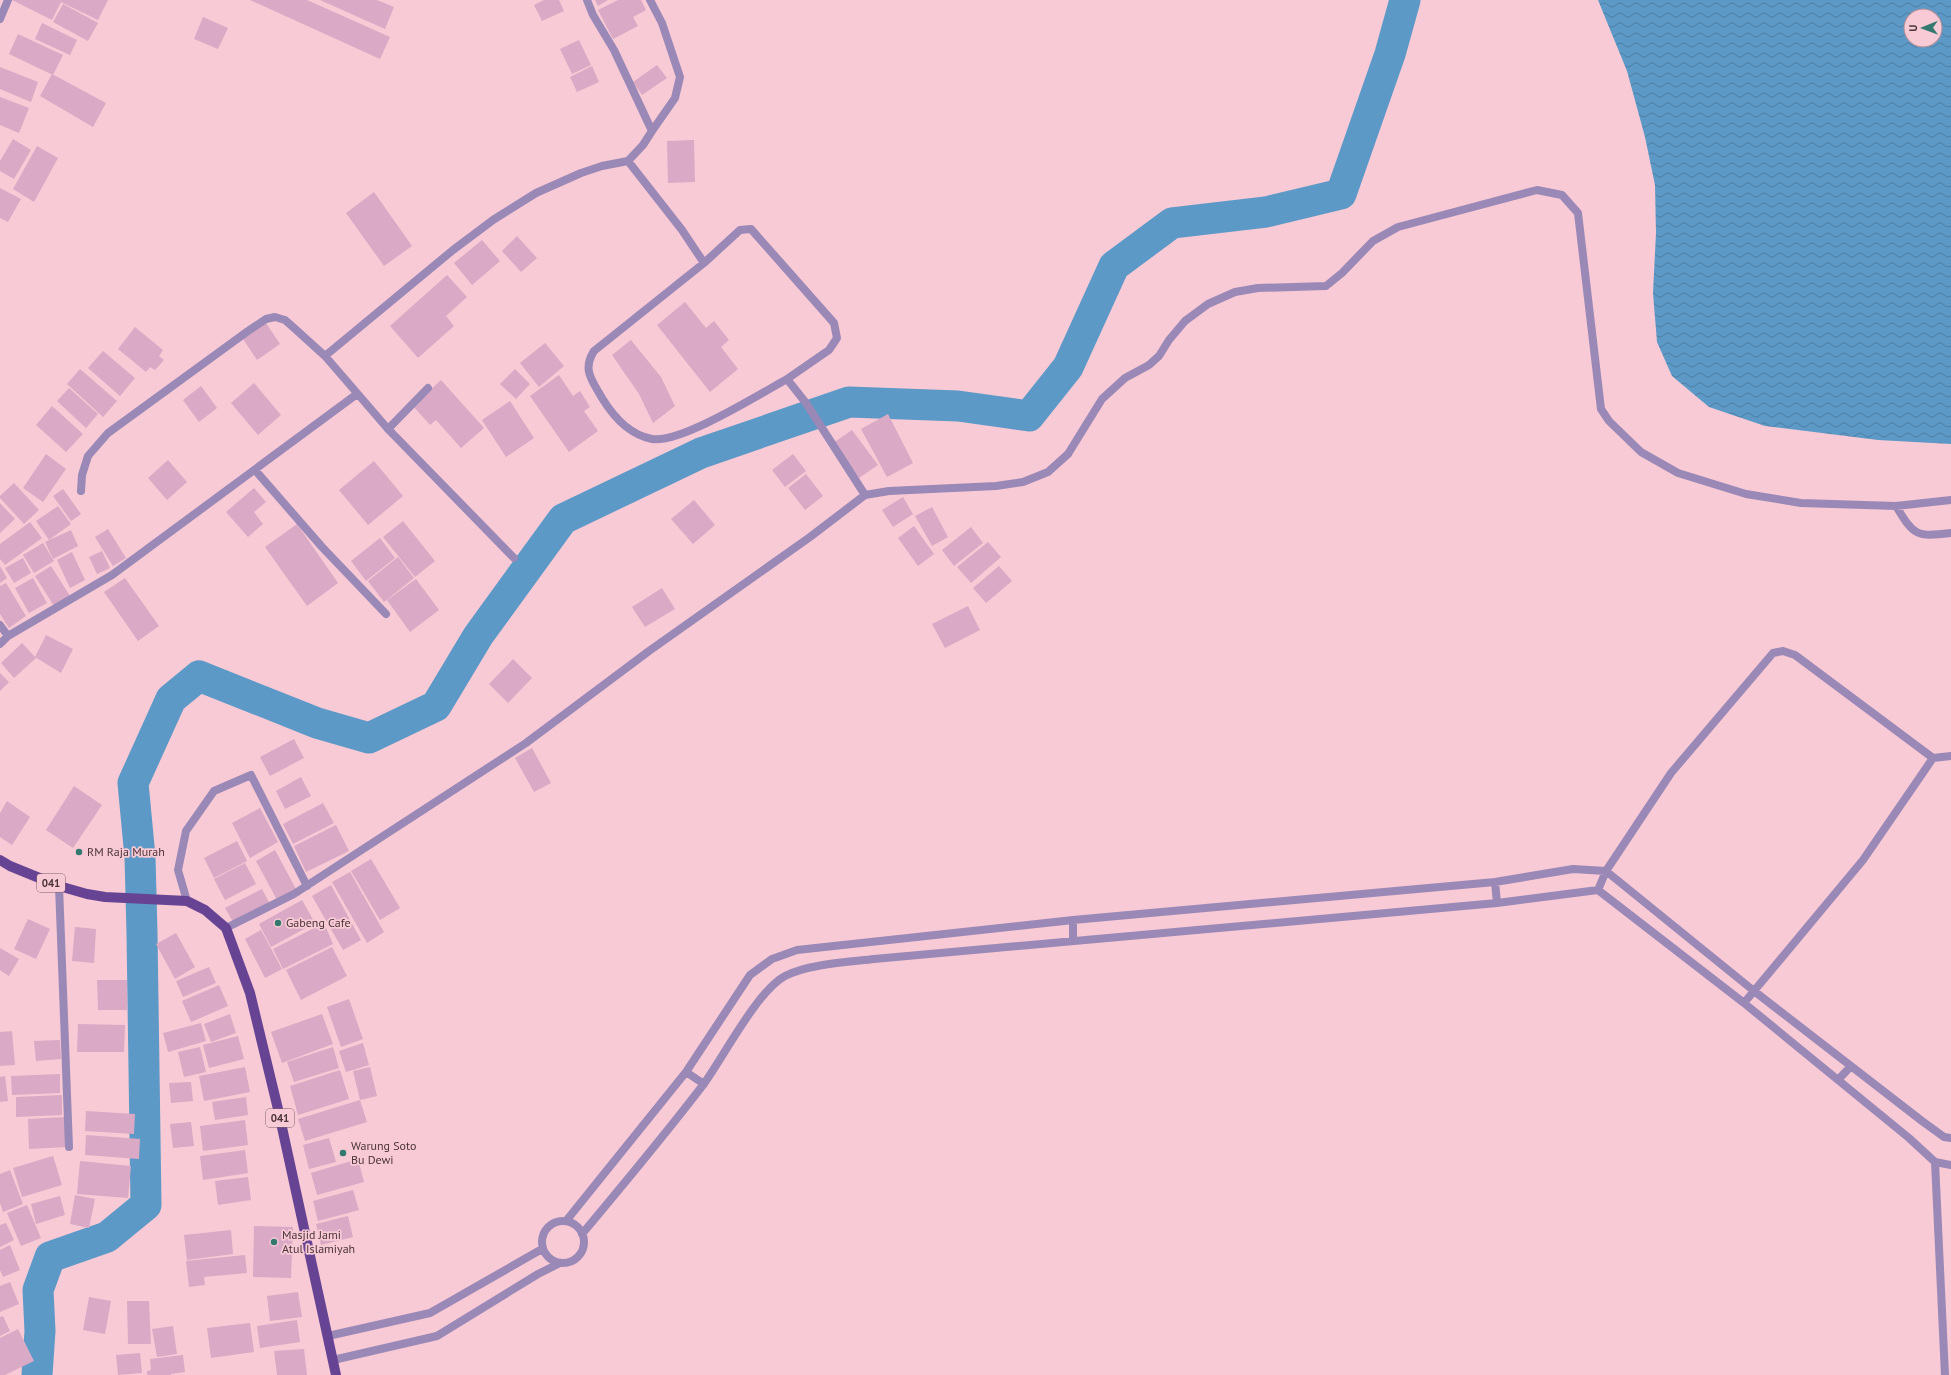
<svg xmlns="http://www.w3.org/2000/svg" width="1951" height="1375" font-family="'PT Sans',sans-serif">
<defs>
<pattern id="water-waves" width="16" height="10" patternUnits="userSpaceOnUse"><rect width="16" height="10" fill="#5c99c7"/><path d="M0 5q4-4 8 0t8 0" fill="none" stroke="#4e7ea3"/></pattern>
</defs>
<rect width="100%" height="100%" fill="#f8cad5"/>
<path fill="url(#water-waves)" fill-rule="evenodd" d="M1598,0H1951V444L1878,440L1765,426L1709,407L1672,376L1657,342L1653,293L1656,233L1655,185L1645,137L1627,71ZM1911,16H1935V40H1911Z"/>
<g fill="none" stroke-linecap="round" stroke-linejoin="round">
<path stroke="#5c99c7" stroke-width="31" d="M37,1375L40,1331L38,1290L50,1257L107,1237L146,1205L142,933L140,857L133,783L171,699L199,676L317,723L369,738L436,706L478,636L563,519L701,453L849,402L958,406L1029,416L1068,367L1114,266L1172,223L1266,212L1341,194L1390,54L1405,0"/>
</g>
<path fill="#d9a9c5" d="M12,0H108L98,20L61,2L52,20Z
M250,0H307L390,37L380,59Z
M320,0H377L394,7L385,29Z
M544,0H559L564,11L542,21L534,5Z
M595,0H608L598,6Z
M618,0H641L646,10L633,17L638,26L613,39L598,10Z
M63,4L98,23L88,41L53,22Z
M203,17L228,28L218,49L194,39Z
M42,23L77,40L70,55L35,39Z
M18,34L63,55L53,75L9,54Z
M579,40L591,65L572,74L560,49Z
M657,65L667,78L642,95L633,82Z
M592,66L599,82L577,92L570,77Z
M0,67L38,82L31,102L0,89Z
M52,74L106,103L93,127L40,96Z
M0,97L29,108L19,133L0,125Z
M13,139L31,150L14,179L0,171V161Z
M694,140L695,182L668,183L667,141Z
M37,146L58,158L34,202L13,189Z
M0,188L21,199L8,222L0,218Z
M374,192L412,246L384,266L346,213Z
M517,236L537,258L521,272L502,251Z
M482,240L500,261L472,285L454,263Z
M447,275L467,297L446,316L454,326L418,358L390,326Z
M685,302L706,328L714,321L729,340L721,347L738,369L710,392L657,325Z
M266,323L280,344L257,360L243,339Z
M135,327L163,350L159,356L164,360L155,370L150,367L146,372L118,349Z
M631,340L661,377L675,406L653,423L639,394L612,355Z
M545,343L564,366L539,387L520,363Z
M103,351L135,378L120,396L88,368Z
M80,369L117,401L103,417L67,384Z
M515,369L530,384L516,399L500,384Z
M559,375L573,396L580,391L590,407L584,411L598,431L569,452L530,396Z
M441,380L484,428L461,448L436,420L430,425L413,406Z
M254,383L281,415L258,435L231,403Z
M201,386L217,408L199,422L183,400Z
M69,388L98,414L86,428L57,401Z
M510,401L534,438L506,457L482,420Z
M52,406L83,434L66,452L36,425Z
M888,414L913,463L887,477L861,429Z
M852,430L878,465L859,478L833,443Z
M46,454L66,469L43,502L23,488Z
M793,454L806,471L785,487L772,470Z
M168,460L187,482L167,500L148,478Z
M374,461L403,496L368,525L339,490Z
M806,474L823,496L805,510L788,488Z
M14,483L39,510L24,524L0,498V496Z
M254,488L266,502L254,512L263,524L248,537L226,512Z
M63,489L81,514L71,521L53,496Z
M903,497L913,514L893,527L882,510Z
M694,500L715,525L693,544L671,519Z
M0,503L15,519L0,533Z
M58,506L71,524L49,540L36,521Z
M932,507L948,537L932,546L915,516Z
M403,521L435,561L415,577L383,537Z
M30,522L42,538L5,565L0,559V544Z
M297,524L338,583L307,606L265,547Z
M914,526L934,554L918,566L898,538Z
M971,527L983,543L954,566L942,550Z
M108,529L126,558L113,566L95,537Z
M71,530L78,546L53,559L45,542Z
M380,538L395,558L366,581L351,561Z
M988,542L1001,557L971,583L957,567Z
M43,543L54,561L34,573L23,555Z
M102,551L110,568L97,574L89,557Z
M72,552L85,580L70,588L57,560Z
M398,557L414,578L384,602L368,581Z
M23,558L31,573L14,583L5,568Z
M0,566L7,578L0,583Z
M51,566L70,596L54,606L35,576Z
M999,566L1012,581L986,603L973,588Z
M33,578L47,603L29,613L15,588Z
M125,578L159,626L138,641L104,592Z
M416,579L439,610L410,632L387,600Z
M6,583L26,616L9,628L0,614V586Z
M662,588L675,609L645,627L632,607Z
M968,606L980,630L945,648L932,624Z
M46,635L73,649L61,673L35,657Z
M22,643L36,658L14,678L1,663Z
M513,659L532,678L508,703L489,684Z
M0,673L9,682L0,691Z
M294,739L304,758L270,776L260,757Z
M532,748L551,783L534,792L515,758Z
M301,777L311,796L285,809L276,791Z
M74,786L102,805L73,848L46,830Z
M7,801L30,817L12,845L0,837V813Z
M323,803L334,823L293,844L283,824Z
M260,808L278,842L250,858L232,823Z
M336,825L349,851L306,872L294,846Z
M237,841L247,861L214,878L204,858Z
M275,850L296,889L277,900L256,861Z
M371,859L400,908L380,920L351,871Z
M245,863L256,884L225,900L214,879Z
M350,872L384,932L367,943L332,882Z
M331,885L361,940L343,950L312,896Z
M262,889L270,904L233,922L225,908Z
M302,900L315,923L271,947L259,924Z
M28,919L50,929L36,959L14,949Z
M324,923L333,944L283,969L273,949Z
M75,927L96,929L94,963L72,961Z
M261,930L282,969L265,978L245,939Z
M176,933L195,967L175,979L156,944Z
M332,947L347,976L301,1000L286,970Z
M0,948L19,959L9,976L0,970Z
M209,967L216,983L183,997L176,981Z
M97,980H127V1010H98Z
M219,985L228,1006L191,1022L182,1001Z
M349,999L363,1039L341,1047L327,1007Z
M230,1014L236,1033L211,1042L204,1024Z
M322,1014L333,1044L282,1063L271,1032Z
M201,1023L206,1041L168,1052L163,1033Z
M78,1024L125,1025L124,1052H77Z
M12,1031L15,1065L0,1066V1032Z
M238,1036L244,1059L209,1068L203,1045Z
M60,1040L61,1059L36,1061L34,1041Z
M363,1043L369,1065L346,1072L339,1051Z
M200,1047L206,1072L184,1077L178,1052Z
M333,1047L339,1068L294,1082L287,1062Z
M245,1067L250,1092L204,1101L199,1076Z
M370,1067L377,1096L360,1100L353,1071Z
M340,1070L349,1099L298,1115L290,1086Z
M60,1074V1093L12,1095L11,1076Z
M5,1076L8,1101L0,1102V1077Z
M191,1082L193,1101L171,1103L169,1083Z
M62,1095V1115L16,1117V1097Z
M246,1097L248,1115L215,1120L212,1102Z
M360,1100L367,1122L305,1141L298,1119Z
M86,1111L135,1114L134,1134L85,1131Z
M66,1117L67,1147L29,1149L28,1119Z
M245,1120L248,1145L203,1151L200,1126Z
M191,1122L194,1146L173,1148L170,1124Z
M86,1135L140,1139L139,1159L85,1155Z
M329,1138L336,1162L309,1169L303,1145Z
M245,1150L248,1173L203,1180L200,1156Z
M53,1156L62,1185L22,1197L13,1168Z
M358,1159L364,1182L317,1195L311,1173Z
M80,1161L131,1166L128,1198L77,1194Z
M10,1170L23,1204L3,1212L0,1203V1174Z
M248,1177L251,1200L218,1205L215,1181Z
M353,1190L359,1210L318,1221L313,1201Z
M75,1195L95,1199L89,1228L70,1224Z
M60,1196L65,1215L36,1224L31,1204Z
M27,1205L41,1238L21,1246L7,1213Z
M348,1216L353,1237L321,1245L316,1224Z
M6,1223L14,1240L0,1247V1225Z
M254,1226L293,1227L291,1278L253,1277Z
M231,1230L233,1254L187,1260L184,1235Z
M10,1245L20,1270L3,1277L0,1270V1250Z
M245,1255L247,1273L204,1277L205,1285L189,1287L186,1261Z
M10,1282L19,1304L0,1312V1286Z
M298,1292L302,1317L270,1321L267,1296Z
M89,1297L111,1301L105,1334L83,1330Z
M127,1301H149L151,1344H128Z
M3,1316L10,1331L0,1336V1317Z
M297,1320L300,1342L260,1348L257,1326Z
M250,1323L254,1352L211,1358L207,1328Z
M173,1326L177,1354L157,1357L152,1329Z
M18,1329L34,1361L5,1375H0V1338Z
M304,1349L307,1375H277L274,1351Z
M140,1353L142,1373L118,1375L116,1355Z
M183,1355L185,1372L171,1374V1375H147V1371L151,1370L150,1359Z"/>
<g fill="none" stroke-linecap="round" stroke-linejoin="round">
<path stroke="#9a88b6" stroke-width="8" d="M388,429L428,388
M1068,454L1102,399L1125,378L1149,365L1159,356L1169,340L1185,321L1208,304L1235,292L1258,288L1326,286L1342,273L1373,241L1398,227L1537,190L1562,195L1578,213L1601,409L1609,421L1641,452L1678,473L1746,494L1801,503L1896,506L1951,500
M1896,506C1914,536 1916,537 1951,533"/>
<path stroke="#9a88b6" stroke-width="8" d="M650,0L662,23L680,77L675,98L652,131
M0,19L8,0
M628,161L682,230L704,263
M325,356L453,250L493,220L536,193L581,173L602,166L628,161L643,145L652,131L614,50L593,15L587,0
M255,470L322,547L386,614
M81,491L82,475L88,456L108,433L248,331L266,319L275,317L285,320L293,327L325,356L388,429L514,558
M865,495L889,491L996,486L1023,482L1048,472L1068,454
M0,625L8,636
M0,644L8,636L112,575L357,394
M1495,882L1497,903
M59,886L69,1147
M1598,890L1606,871L1671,773L1773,653L1783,651L1795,655L1933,758
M187,901L178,870L186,831L214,791L251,775L307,886
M1073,920V941
M226,928L294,894L526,743L649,651L810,537L865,495L806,403L787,379L829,350L837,338L834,323L751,229L740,230L704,263L594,351C582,370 592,380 602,398C613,416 630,435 652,439C680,444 760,394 787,379
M1744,1003L1863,860L1933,758L1951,756
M686,1072L704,1084
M1838,1080L1851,1066
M1935,1162L1945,1375
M542 1242a21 21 0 1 1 42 0a21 21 0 1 1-42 0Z
M566,1221L686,1072L750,975L772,959L797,950L1073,920L1495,882L1573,869L1606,871L1754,991L1922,1121L1944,1137L1951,1138
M582,1234C623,1185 664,1136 703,1085C723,1058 757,991 785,976C808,964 848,962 874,959L1497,903L1598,890L1744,1003L1909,1138L1935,1162L1951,1165
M328,1336L430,1313L542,1249
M333,1360L437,1336L538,1274L560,1263"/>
<path stroke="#674394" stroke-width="10" d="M0,860L10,866L59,886L87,894L105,897L187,901L205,910L226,928L250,993L278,1109L336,1375"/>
</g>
<g fill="#33796f" stroke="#f8cad5" stroke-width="1.5">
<circle cx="79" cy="852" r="4"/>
<circle cx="278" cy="923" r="4"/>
<circle cx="343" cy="1153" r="4"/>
<circle cx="274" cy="1242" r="4"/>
</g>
<g text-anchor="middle" stroke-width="3.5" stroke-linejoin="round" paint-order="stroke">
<g fill="#f8cad5" stroke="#7f6168" stroke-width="1">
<rect x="37" y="874" width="28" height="18" rx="3"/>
<rect x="266" y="1109" width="28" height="18" rx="3"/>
</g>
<g font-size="11" font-weight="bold" fill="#4b343a">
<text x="51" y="887">041</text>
<text x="280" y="1122">041</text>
</g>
<g font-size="12" fill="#4b343a" stroke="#f8cad5" text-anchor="start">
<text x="87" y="856">RM Raja Murah</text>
<text x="286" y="927">Gabeng Cafe</text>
<text x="351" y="1150">Warung Soto<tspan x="351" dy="14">Bu Dewi</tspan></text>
<text x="282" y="1239">Masjid Jami<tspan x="282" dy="14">Atul Islamiyah</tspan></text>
</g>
</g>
<g transform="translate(1923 28) rotate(269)"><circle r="19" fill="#f8cad5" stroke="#b38e97"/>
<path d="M0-3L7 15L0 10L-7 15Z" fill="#33796f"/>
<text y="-6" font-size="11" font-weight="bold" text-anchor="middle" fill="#4b343a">U</text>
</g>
</svg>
